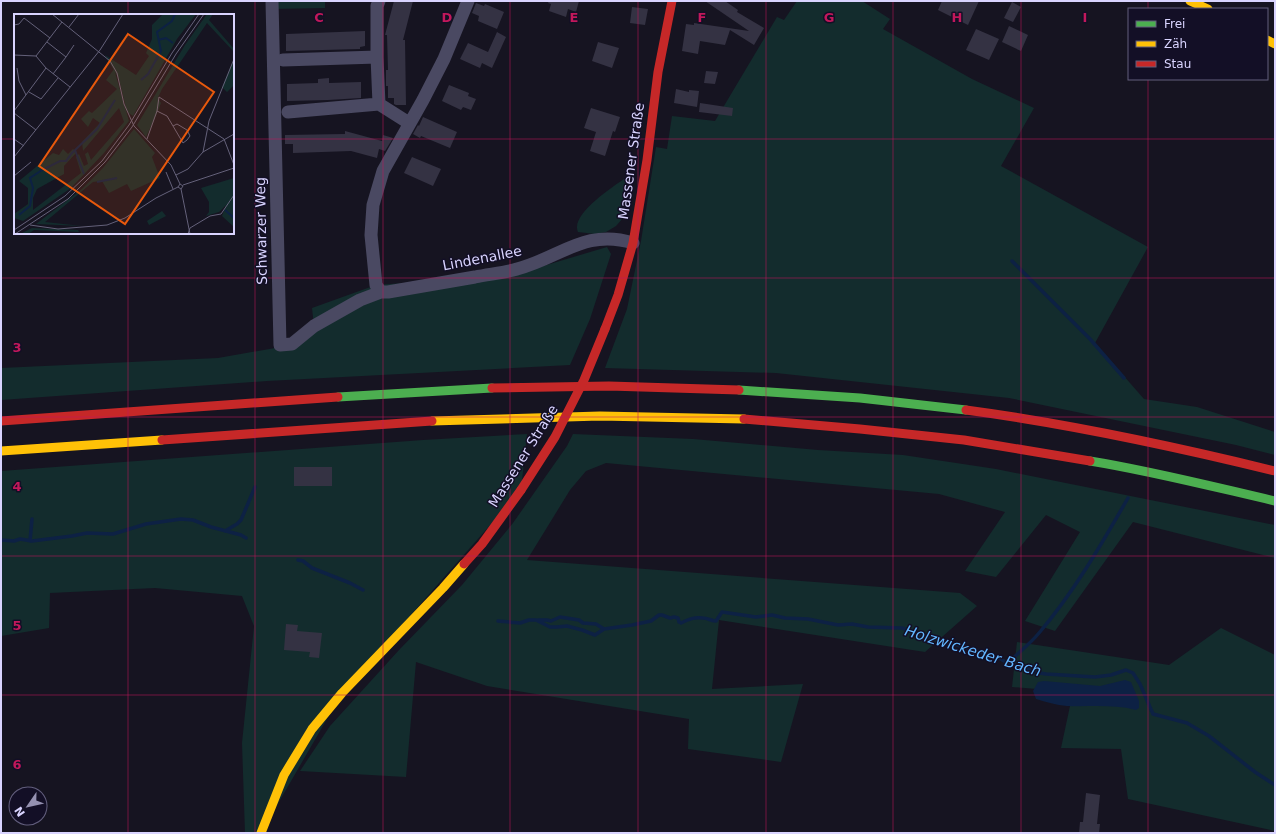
<svg xmlns="http://www.w3.org/2000/svg" width="1276" height="834" font-family="'DejaVu Sans',sans-serif">
<rect width="100%" height="100%" fill="#161421"/>
<path fill="#132c2d" d="M272,1H325V8L272,9Z
M797,1H862L890,19L883,29L972,79L1034,108L1001,166L1148,247L1095,343L1144,399L1197,407L1275,432V455L1236,445L1009,398L776,373L605,368L627,309L641,241L656,147L667,149L672,116L715,121L777,17L784,20Z
M624,179L630,180L623,218L616,226L606,232L595,234L578,232C570,215 611,188 624,179Z
M607,247L611,254L590,319L570,365L267,381L1,400V368L218,358L275,348L314,326L312,308L376,285L513,275Z
M527,434L521,490L342,693L261,833H245L242,743L254,626L242,596L155,588L50,593L49,628L1,636V471L423,440Z
M573,434L693,439L818,450L903,455L996,469L1275,525V558L1133,522L1055,631L1025,621L1080,532L1046,515L996,577L965,571L1005,512L939,494L606,463L586,471L570,490L527,560L960,593L977,606L925,652L719,620L712,689L803,684L781,762L688,749L689,719L487,686L416,662L406,777L300,771L330,726L399,650L462,585L513,523L567,446Z
M1221,628L1275,655V831L1128,799L1121,749L1061,748L1073,692L1012,687L1017,642L1169,665Z"/>
<path fill="#0d2144" d="M1125,680L1131,682L1139,701V708L1136,710C1113,704 1090,707 1067,706C1056,705 1046,702 1036,699L1033,691L1038,682L1044,681L1100,686Z"/>
<g fill="none" stroke-linecap="round" stroke-linejoin="round">
<path stroke="#0d2144" stroke-width="3.5" d="M1012,261L1090,339L1124,378
M225,531L237,524L241,520L255,487
M1,540L14,541L20,539L32,541L72,536L87,533L113,534L146,524L181,519L193,520L211,527L241,535L246,538
M30,541L32,519
M298,560L303,561L312,568L350,583L363,590
M538,620H547L551,621L560,617L579,620L583,623L596,624L604,629
M498,621L520,623L529,620H536L550,627H557L567,626L582,630L595,635L604,629L632,625L651,621L659,615H662L670,618L674,617L678,618L679,622L681,623C689,619 694,617 703,618C708,618 711,621 716,621L722,612L756,617L772,615L785,618L808,619L838,625L852,624L868,627L902,628L999,658L1009,664L1023,666L1033,672L1046,674L1095,677L1111,675L1126,670L1133,673L1140,684L1153,714L1187,723L1209,736L1255,772L1275,785
M1008,663C1018,653 1030,644 1039,633C1074,592 1101,545 1128,498"/>
</g>
<path fill="#343243" d="M394,1H413L403,40H405L406,105H396L394,104V98H388V86H386V70H388L387,35H385Z
M549,1H579L576,12L568,9L566,17L549,11L551,4L548,3Z
M705,1H725L738,10L737,12L764,28L754,45L730,30L725,45L700,41L698,54L682,51L686,24L694,25V23L749,31Z
M942,1H979L968,25L938,10Z
M1012,2L1021,7L1013,22L1004,18Z
M476,3L484,6L485,4L504,12L497,29L478,21L479,16L472,13Z
M632,7L648,9L645,25L630,23Z
M1009,26L1028,35L1021,51L1002,42Z
M976,29L999,39L989,60L966,50Z
M365,31V46L360,47V49L286,51V34Z
M497,32L506,37L492,68L482,63L480,68L460,59L468,43L488,52Z
M598,42L619,48L612,68L592,61Z
M706,71L718,72L715,84L704,83Z
M329,78V83L361,82V98L328,100L287,101V84L318,83V79Z
M449,85L469,93L468,96L476,99L471,110L463,107L461,110L442,101Z
M676,89L689,92V90L699,91L697,107L674,103Z
M700,103L733,108L732,116L699,112Z
M591,108L620,117L615,132L613,131L605,156L590,151L596,132L584,128Z
M423,117L457,132L450,148L421,136L420,138L413,134L418,125L419,126Z
M345,131L382,141L383,135L393,138L385,151L379,149L377,158L351,151L293,153V144H285V135L345,134Z
M412,157L441,169L433,186L404,173Z
M294,467H332V486H294Z
M286,624L298,625L297,631L322,633L319,658L309,657L310,652L284,650Z
M1086,793L1100,795L1097,824H1100L1099,833H1079L1080,822H1083Z"/>
<g fill="none" stroke-linecap="round" stroke-linejoin="round">
<path stroke="#4a4962" stroke-width="13" d="M272,1L280,345L292,344L314,326L360,300L381,292H388C417,287 446,282 475,277C489,274 504,273 517,269C560,258 585,228 633,243
M379,1L377,6V57L379,104L409,123
M283,60L377,57
M288,112L379,104
M381,292L376,285L371,235L373,205L383,171L423,100L444,59L468,1"/>
<path stroke="#4caf50" stroke-width="9" d="M739,390L860,398L966,410
M338,397L492,388
M1090,461C1152,471 1214,487 1275,501"/>
<path stroke="#ffc107" stroke-width="9" d="M1190,1L1208,9
M1267,40L1275,44
M432,421L600,416L744,419
M1,451L162,440
M261,833L284,775L312,729L342,693L443,588L464,564"/>
<path stroke="#c62828" stroke-width="9" d="M605,329L618,295L633,243L647,160L658,72L672,1
M492,388L609,386L739,390
M966,410C1071,424 1173,446 1275,471
M744,419L860,429L964,440L1090,461
M1,421L338,397
M162,440L432,421
M464,564L482,544L521,490"/>
<path stroke="#c62828" stroke-width="9" d="M521,490L555,437L584,380L605,329"/>
</g>
<path fill="none" stroke="#c2185b" stroke-width="1" stroke-opacity="0.55" d="M128,1V15M255,1V833M383,1V833M510,1V833M638,1V833M766,1V833M893,1V833M1021,1V833M1148,1V9M1148,79V833M1,139H15M233,139H1275M128,233V833M1,278H1275M1,417H1275M1,556H1275M1,695H1275"/>
<g text-anchor="middle" stroke-width="3" stroke-linejoin="round" paint-order="stroke">
<g font-size="14" fill="#d9d4ff" stroke="#130f26">
<text transform="translate(631 161) rotate(-82)" y="5">Massener Straße</text>
<text transform="translate(261 231) rotate(-91)" y="5">Schwarzer Weg</text>
<text transform="translate(482 258) rotate(-11)" y="5">Lindenallee</text>
<text transform="translate(523 456) rotate(-58)" y="5">Massener Straße</text>
</g>
<g font-size="15" font-style="italic" fill="#62b6ff" stroke="#130f26">
<text transform="translate(973 651) rotate(17)" y="5">Holzwickeder Bach</text>
</g>
</g>
<g transform="translate(14 14)">
<rect width="220" height="220" fill="#161421"/>
<path d="M149,0H182L163,25L119,102L113,98L105,65L91,41L122,61L135,42L132,39L138,25V11ZM193,0H199L195,6L220,35V38L193,9L148,75L144,84L147,89L144,97L132,123L123,111L171,31ZM220,45V71L213,78L208,73ZM100,55L115,107L90,139L57,174L9,207L0,204V200L14,190V174L5,167L39,139L45,141L49,135L54,140L59,135L63,138L50,152V160L23,175L19,184V196L67,159L62,143L65,140L70,152L74,150L71,140L74,138L77,146L110,108L105,94L69,137L68,128L86,109L79,104L74,113L67,105L75,97L78,99L103,75L92,66ZM120,115L141,139L138,143L146,164L117,177L113,170L95,179L88,167L79,168L31,208L68,212L22,210L68,175L89,154ZM220,164V213L208,202L212,191L205,198L192,202L195,198V188L187,174ZM148,197L152,202L135,211L133,207ZM18,214L64,216L65,218L20,216L14,220H6Z" fill="#132c2d"/>
<path fill="none" stroke="#0d2144" stroke-width="2" d="M144,26L152,24L159,29M127,66L134,60L147,37L143,18L158,7L161,0M61,136L70,160M83,168L103,164M211,196L220,204M5,201L16,192L19,174L16,164L28,156L46,147H52L58,139L83,115L101,86"/>
<path fill="none" stroke="#64617a" stroke-width="1" d="M38,0L96,47L103,59L110,90L120,112L157,151L166,170M0,11L5,10L10,4L36,24M55,13L65,0M33,28L52,43L39,60M0,41L22,42L48,8M22,42L32,54L56,73M52,43L60,31M3,54L5,67L12,81M15,78L27,85L44,64M0,97L32,54M143,97L153,102L159,112L163,110L173,116L176,122L173,126L169,129L159,112M0,99L22,116M0,125L10,132M133,125L143,97L145,83L210,125L220,151M189,138L195,107L220,45M0,143L86,36L109,0M152,158L159,175M162,161L174,155L189,138L220,120M0,162L17,148M169,171L220,154M167,175L164,173L166,170L169,172L167,175L176,220M16,211L44,215L93,211L111,204L142,184L164,173M0,216L51,182L88,147L115,111L158,39L185,0M1,220L54,185L91,148L118,113L162,40L190,0M174,220L176,214L196,202L207,200L220,181"/>
<path fill="#e8590c" fill-opacity="0.15" stroke="#e8590c" stroke-width="2" d="M114,20L200,78L111,210L25,152Z"/>
<rect width="220" height="220" fill="none" stroke="#d9d4ff" stroke-width="2"/>
</g>
<g font-size="13" text-anchor="middle" font-weight="bold" fill="#c2185b" stroke="#130f26" stroke-width="3" stroke-linejoin="round" paint-order="stroke">
<text x="319" y="22">C</text>
<text x="447" y="22">D</text>
<text x="574" y="22">E</text>
<text x="702" y="22">F</text>
<text x="829" y="22">G</text>
<text x="957" y="22">H</text>
<text x="1085" y="22">I</text>
<text x="17" y="352">3</text>
<text x="17" y="491">4</text>
<text x="17" y="630">5</text>
<text x="17" y="769">6</text>
</g>
<rect width="1276" height="834" fill="none" stroke="#d9d4ff" stroke-width="4"/>
<rect x="1128" y="8" width="140" height="72" fill="#130f26" stroke="#625e7d"/>
<rect x="1136" y="21" width="20" height="6" fill="#4caf50" stroke="#625e7d"/>
<text x="1164" y="28" font-size="12" fill="#d9d4ff">Frei</text>
<rect x="1136" y="41" width="20" height="6" fill="#ffc107" stroke="#625e7d"/>
<text x="1164" y="48" font-size="12" fill="#d9d4ff">Zäh</text>
<rect x="1136" y="61" width="20" height="6" fill="#c62828" stroke="#625e7d"/>
<text x="1164" y="68" font-size="12" fill="#d9d4ff">Stau</text>
<g transform="translate(28 806) rotate(236)"><circle r="19" fill="#130f26" stroke="#625e7d"/>
<path d="M0-3L7 15L0 10L-7 15Z" fill="#9591b1"/>
<text y="-6" font-size="11" font-weight="bold" text-anchor="middle" fill="#d9d4ff">N</text>
</g>
</svg>
